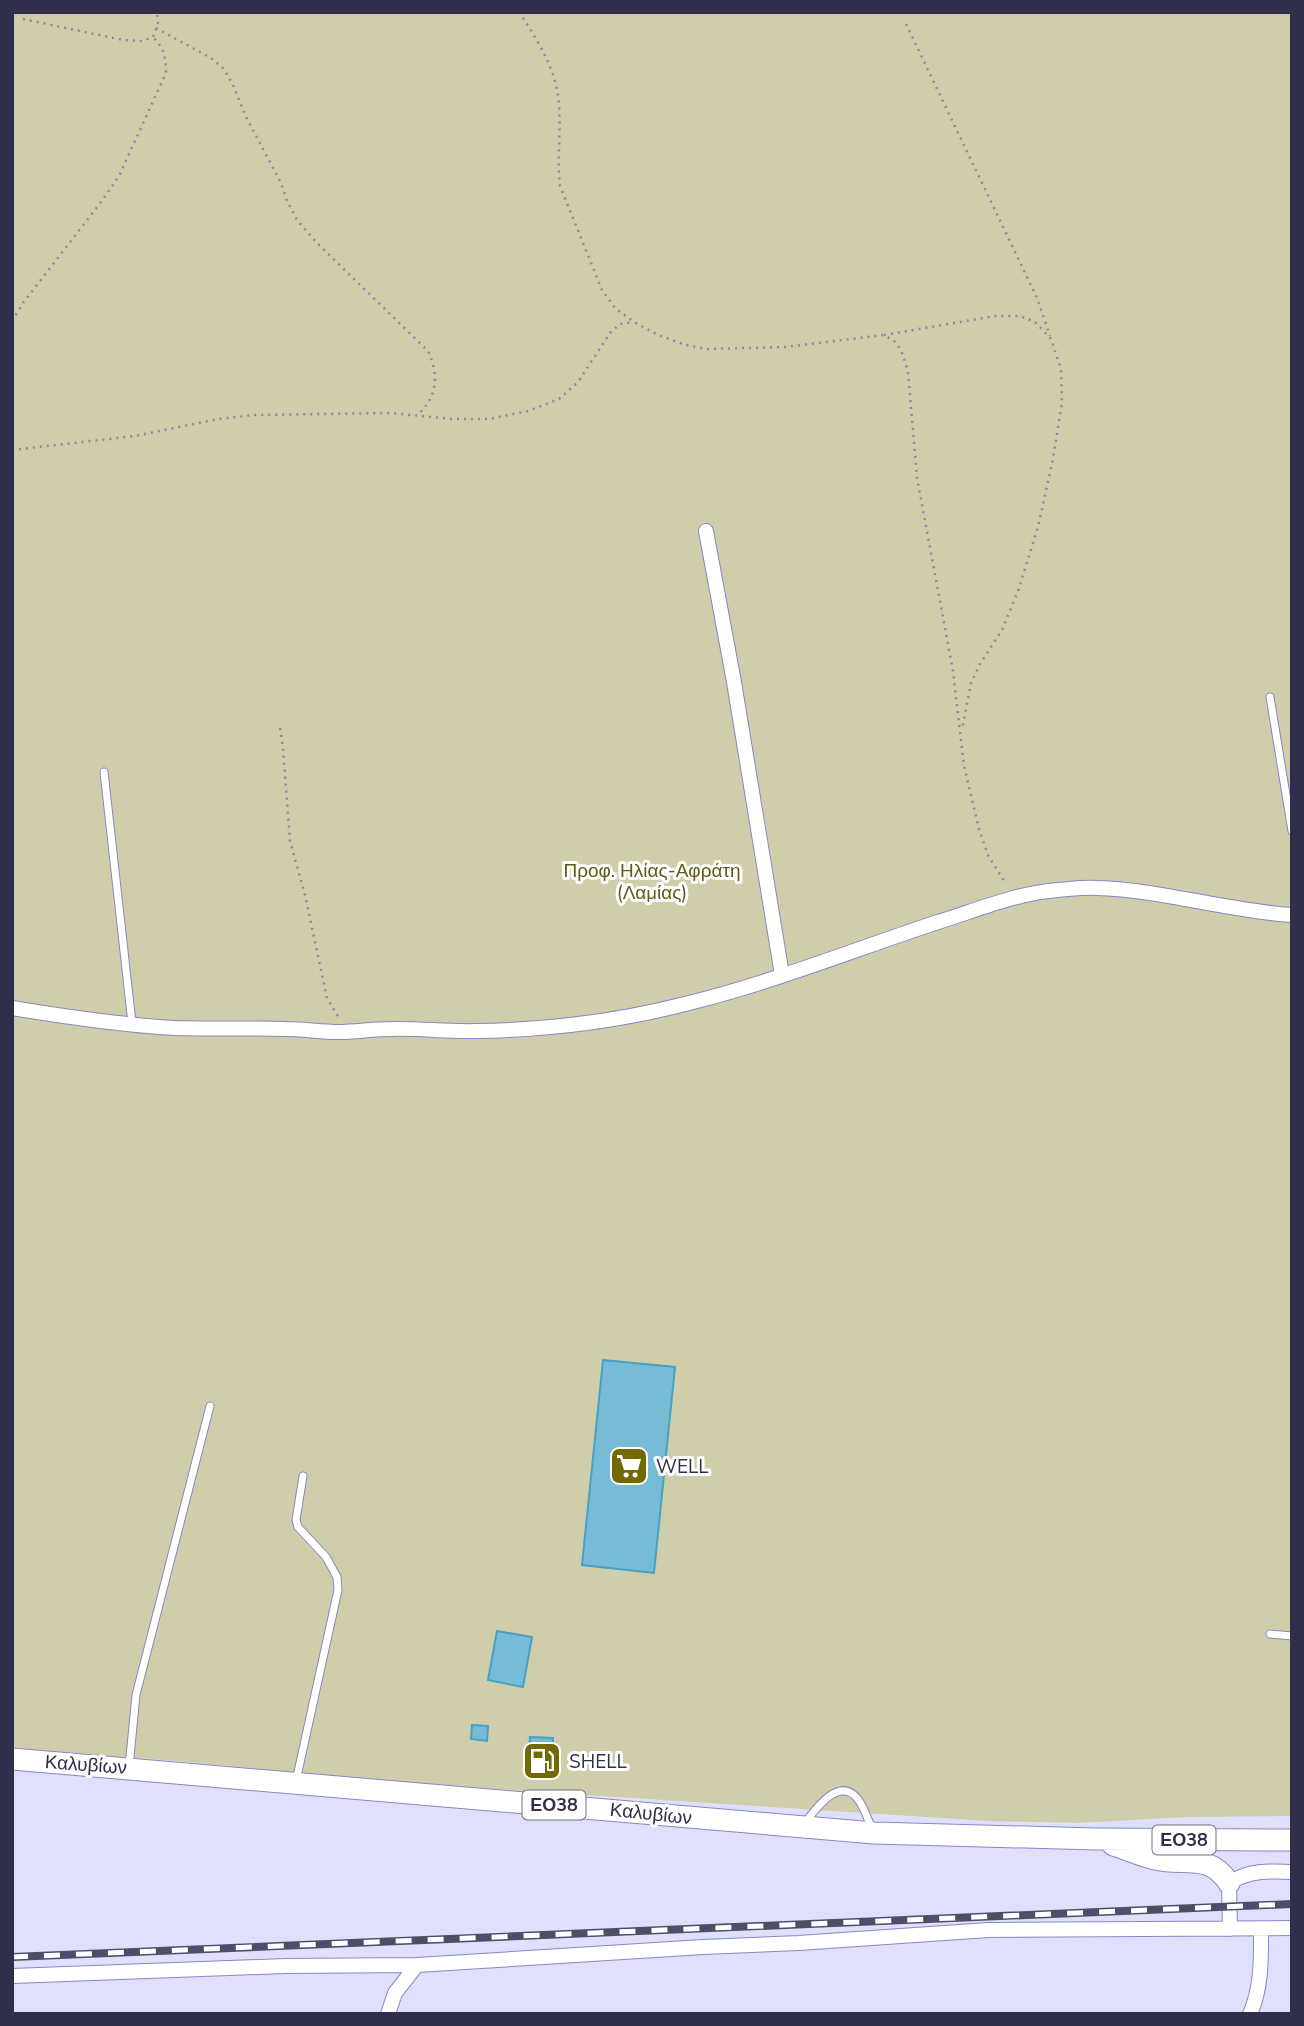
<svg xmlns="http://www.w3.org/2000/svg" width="1304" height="2026" font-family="'Nunito Sans',sans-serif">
<rect width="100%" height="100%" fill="#dfe0fc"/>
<path fill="#d0ceaa" d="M12,12H1292V1816L1188,1817L1078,1823L989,1821L429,1785L165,1760L12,1749Z"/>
<path fill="#76bcd7" stroke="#47a1c2" stroke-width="2" d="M603,1360L675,1367L654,1573L582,1565Z
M497,1631L532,1637L523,1687L488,1680Z
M472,1725L488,1726L487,1741L471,1739Z
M530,1737L553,1738L551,1777L527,1775Z"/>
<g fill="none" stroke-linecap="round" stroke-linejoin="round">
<defs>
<path id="service" d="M1270,697L1292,831
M104,772L132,1023
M1270,1634L1292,1636
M129,1767L136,1695L210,1406
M296,1781L338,1590L337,1577L326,1557L298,1527L296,1520L303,1476
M804,1824C815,1810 838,1776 857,1798C864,1806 868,1820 872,1829"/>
<path id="minor" d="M706,531L734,682L782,975
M12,1008C66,1017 121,1025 175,1028C212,1029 249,1028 286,1029C303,1029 321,1032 338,1032C356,1032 373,1029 391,1029C419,1028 447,1032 476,1031C547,1030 620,1021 689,1003C774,982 856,949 938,922C977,910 1017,893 1058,890C1071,889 1085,887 1097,888C1163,890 1226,911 1292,915
M1230,1929L1229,1883C1249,1870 1269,1871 1292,1872
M12,1976L285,1966L417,1965L703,1947L799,1943L988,1930L1292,1928
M388,2014L395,1993L417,1965
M1250,2014C1262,1987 1261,1958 1261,1929"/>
<path id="primary" d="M12,1759L874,1833L1096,1839L1292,1840
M1113,1845C1127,1849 1141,1856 1155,1859C1185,1866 1209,1852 1229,1883"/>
</defs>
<use href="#service" stroke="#8886c7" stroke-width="9"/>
<use href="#minor" stroke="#8886c7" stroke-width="16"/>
<use href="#primary" stroke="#8886c7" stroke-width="23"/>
<path stroke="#8a8aa6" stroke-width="2.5" stroke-dasharray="2 5" stroke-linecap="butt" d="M519,12C538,41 557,70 559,105C561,132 557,159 560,186L602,290L615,308L634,322L658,335L686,345L706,349L785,347L884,335L894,341L901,350L908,371L917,478L953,671L964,766L979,829L988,855L1006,884
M23,19L123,40L142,41L153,37L158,24L157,12
M906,24L1037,298L1050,336
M156,28L211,58L224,69L234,87L245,115L281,183L287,201L297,220L317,243L428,351C439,374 438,397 417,415
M12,321L23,303L101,202L119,176L166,73C166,57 164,48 153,37
M884,335L995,316H1020L1035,322L1051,339L1061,369L1062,403L1052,464L1038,527L1018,591L1002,630L980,664L971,683L962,730
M12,450L135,436L218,419L255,415L391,413L452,419H489L528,411L559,399L578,382L610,333L620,324L634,322
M280,728L283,748L290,841L305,895L327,998L339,1018"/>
<use href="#service" stroke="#fff" stroke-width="7"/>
<use href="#minor" stroke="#fff" stroke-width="14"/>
<use href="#primary" stroke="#fff" stroke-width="21"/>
<defs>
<path id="rail" d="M12,1957L1292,1904"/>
</defs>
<use href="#rail" stroke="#4e4e6a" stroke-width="8"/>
<use href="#rail" stroke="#fff" stroke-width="5" stroke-dasharray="16" stroke-linecap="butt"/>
</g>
<defs>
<symbol id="supermarket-square" viewBox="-11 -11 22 22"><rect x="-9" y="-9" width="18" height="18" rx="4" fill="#716a02" stroke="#fff"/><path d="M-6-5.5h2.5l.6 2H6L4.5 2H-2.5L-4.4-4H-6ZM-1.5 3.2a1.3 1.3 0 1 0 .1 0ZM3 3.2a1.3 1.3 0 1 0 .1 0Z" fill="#fff"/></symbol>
<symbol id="fuel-square" viewBox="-11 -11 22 22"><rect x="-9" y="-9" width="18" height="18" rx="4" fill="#716a02" stroke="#fff"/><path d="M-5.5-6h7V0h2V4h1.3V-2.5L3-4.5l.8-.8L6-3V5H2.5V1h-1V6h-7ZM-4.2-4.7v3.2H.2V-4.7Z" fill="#fff"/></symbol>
</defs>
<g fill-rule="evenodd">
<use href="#supermarket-square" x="607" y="1444" width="44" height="44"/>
<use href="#fuel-square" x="520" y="1739" width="44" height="44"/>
</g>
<g text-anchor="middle" stroke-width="6" stroke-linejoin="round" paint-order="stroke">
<g fill="#fff" stroke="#6e6d81" stroke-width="2">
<rect x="522.5" y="1790.5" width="63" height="29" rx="5"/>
<rect x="1152.5" y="1825.5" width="63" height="29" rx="5"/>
</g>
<g font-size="18" font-weight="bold" fill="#302f4b">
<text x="554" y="1811">ΕΟ38</text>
<text x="1184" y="1846">ΕΟ38</text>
</g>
<g font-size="19" fill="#605a14" stroke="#fff">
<text x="652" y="877">Προφ. Ηλίας-Αφράτη<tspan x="652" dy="22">(Λαμίας)</tspan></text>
</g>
<g font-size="19" fill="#302f4b" stroke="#fff" text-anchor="start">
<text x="656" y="1473">WELL</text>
<text x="569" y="1768">SHELL</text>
</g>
<g font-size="19" fill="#302f4b" stroke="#fff">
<text transform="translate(86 1764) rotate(4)" y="7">Καλυβίων</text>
<text transform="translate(651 1813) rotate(6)" y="7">Καλυβίων</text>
</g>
</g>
<rect width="1304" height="2026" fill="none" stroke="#302f4b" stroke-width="28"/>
</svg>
